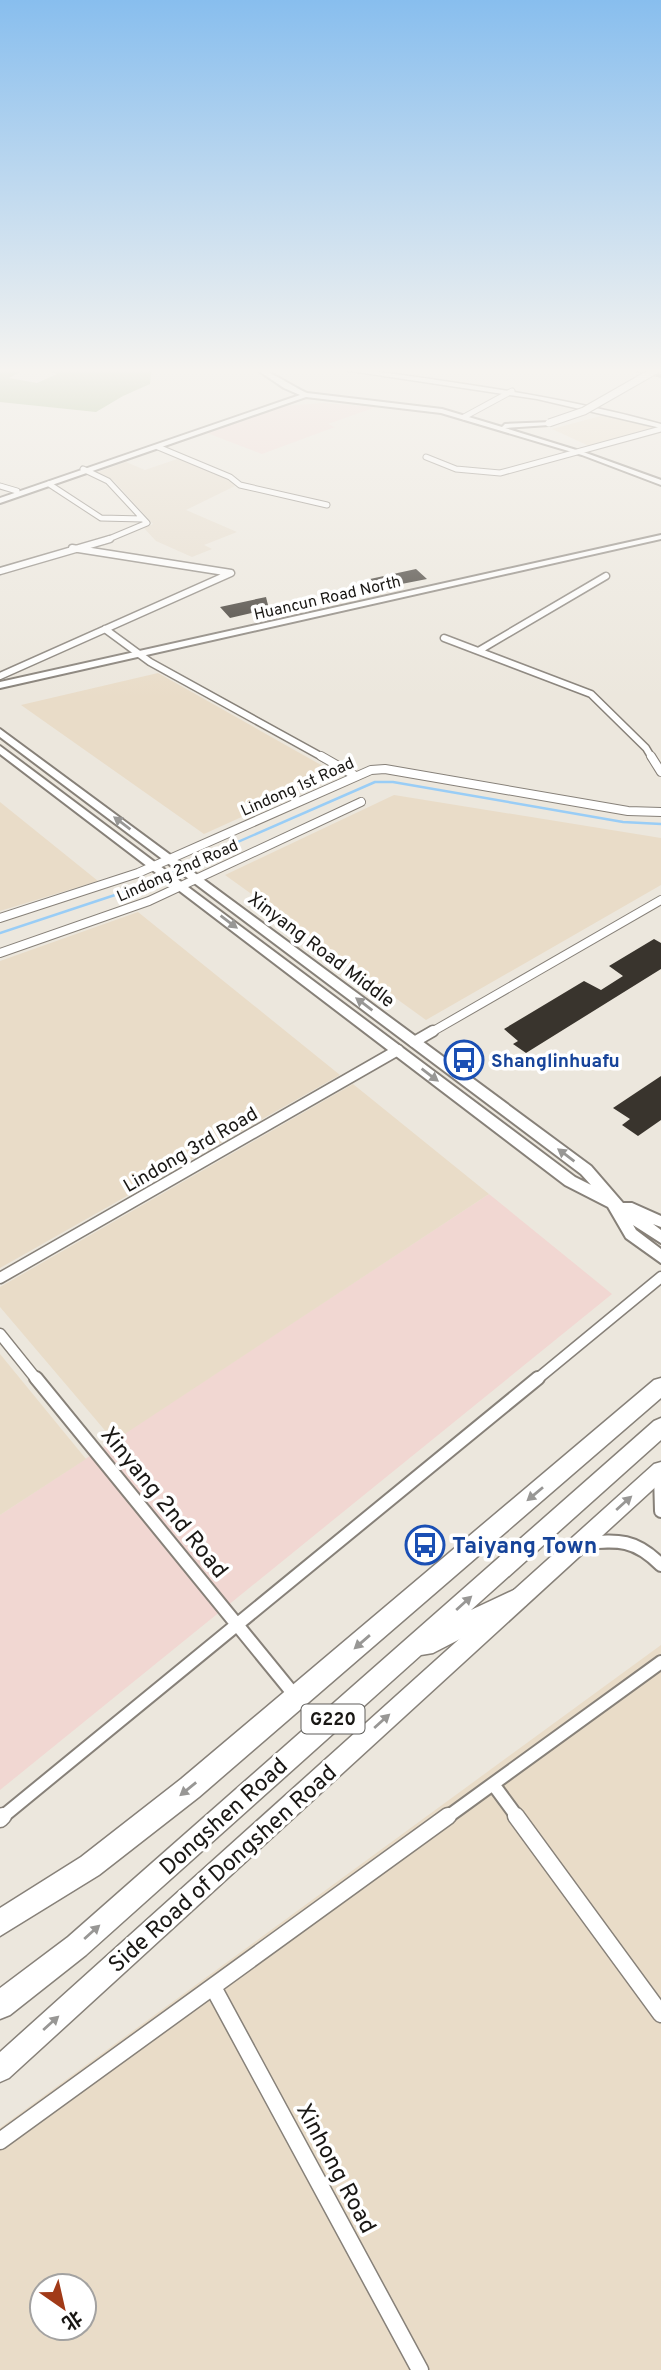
<svg xmlns="http://www.w3.org/2000/svg" width="661" height="2370" font-family="Overpass,'Noto Sans SC',sans-serif">
<rect width="100%" height="100%" fill="#ece7dd"/>
<path fill="#f1d7d2" d="M323,403L376,407L328,424L335,427L262,454L207,433L284,406Z
M489,1194L612,1294L0,1790V1515Z"/>
<path fill="#e9dcc8" fill-rule="evenodd" d="M608,414L657,427L589,446L552,429Z
M158,673L337,774L204,834L21,705Z
M394,795L661,838V885L426,1020L225,875Z
M0,802L98,881L0,911Z
M138,912L340,1075L0,1268V961Z
M353,1084L489,1194L114,1441L0,1307V1287Z
M0,1354L86,1459L0,1515Z
M661,1645V2370H0V2128ZM42,2286H84V2328H42Z"/>
<path fill="#e6dccc" d="M180,458L226,476L235,486L186,510L237,532L204,545L212,549L192,557L156,541L144,528L153,524L114,481L95,473L126,462L145,470Z"/>
<path fill="#9eb680" d="M0,367L28,368L9,378L37,383L57,374L39,367H152L150,384L123,396L96,412L0,402Z"/>
<g fill="none" stroke-linecap="round" stroke-linejoin="round">
<path stroke="#99cdf6" stroke-width="2.5" d="M0,933L121,893L375,782H393L623,822L661,824"/>
</g>
<path fill="#39342d" d="M416,569L427,579L381,588L370,579Z
M266,597L269,609L230,618L220,607Z
M654,939L661,943V969L526,1053L513,1044L518,1041L504,1029L584,981L601,990L623,976L609,966Z
M661,1076V1120L638,1136L622,1125L630,1119L613,1108Z"/>
<g fill="none" stroke-linecap="round" stroke-linejoin="round">
<defs>
<path id="street-far5" d="M464,417L512,391
M158,447L230,477L240,485L327,505
M426,457L456,469L500,473L661,429
M83,469L108,481L147,523L104,541
M49,484L101,518L143,519
M0,486L17,491"/>
<path id="street-far4" d="M0,571L110,539
M105,629L150,662L324,758
M444,638L591,694L646,748L652,758
M480,650L606,576
M0,676L231,573L72,548"/>
<path id="street-far3" d="M321,756L354,775
M651,756L661,772
M0,918L138,873L371,770L385,769L628,811L661,812
M0,953L149,901L361,802
M430,1033L661,900"/>
<path id="street-far2" d="M414,1042L433,1031
M0,1278L398,1050
M0,1334L37,1380
M536,1380L661,1277"/>
<path id="street-far1" d="M36,1378L296,1697
M660,1473L661,1511
M584,1543C619,1540 635,1539 661,1565
M493,1784L518,1818
M1,1818L538,1378
M446,1818L661,1662"/>
<path id="street" d="M516,1816L661,2014
M0,1819L3,1816
M213,1987L420,2370
M0,2141L448,1816"/>
<path id="secondary" d="M253,367C264,367 293,387 307,393L442,409L502,427L505,424L551,422L549,425L505,428L586,453L661,480V485L582,455L441,413L306,397L0,503V498L300,395L284,388Z
M661,535V539L0,688V682Z
M0,729L591,1166L623,1203H632L661,1216V1227L653,1224L661,1230V1243L633,1225L636,1230L661,1249V1263L626,1238L608,1207L565,1185L0,754V746L575,1177L591,1185L581,1174L0,737Z"/>
<path id="primary" d="M324,367H344C451,382 557,395 661,424V428L537,399Z
M661,1462V1482L9,2078L0,2082V2052L654,1464Z"/>
<path id="highway" d="M661,1378V1398L199,1797L99,1875L0,1936V1908L81,1857L181,1779L654,1380Z
M661,1418V1440L471,1610L518,1588L526,1591L529,1598L526,1605L433,1653L421,1655L86,1955L10,2015L0,2019V1988L68,1937L654,1421Z"/>
</defs>
<use href="#street-far5" stroke="#878179" stroke-width="7"/>
<use href="#street-far4" stroke="#878179" stroke-width="9"/>
<use href="#street-far3" stroke="#878179" stroke-width="10"/>
<use href="#street-far2" stroke="#878179" stroke-width="13"/>
<use href="#street-far1" stroke="#878179" stroke-width="16"/>
<use href="#street" stroke="#878179" stroke-width="19"/>
<use href="#secondary" stroke="#878179" stroke-width="4"/>
<use href="#primary" stroke="#878179" stroke-width="3"/>
<use href="#highway" stroke="#878179" stroke-width="3"/>
<use href="#street-far5" stroke="#fff" stroke-width="5"/>
<use href="#street-far4" stroke="#fff" stroke-width="6"/>
<use href="#street-far3" stroke="#fff" stroke-width="8"/>
<use href="#street-far2" stroke="#fff" stroke-width="10"/>
<use href="#street-far1" stroke="#fff" stroke-width="12"/>
<use href="#street" stroke="#fff" stroke-width="16"/>
<use href="#secondary" fill="#fff" fill-rule="evenodd"/>
<use href="#primary" fill="#fff" fill-rule="evenodd"/>
<use href="#highway" fill="#fff" fill-rule="evenodd"/>
<defs>
<path id="rail" d="M622,367L661,376"/>
</defs>
<use href="#rail" stroke="#615e58" stroke-width="3.5"/>
<use href="#rail" stroke="#fff" stroke-width="2" stroke-dasharray="5" stroke-linecap="butt"/>
<defs>
<path id="secondary-bridge" d="M549,423L584,411L661,367"/>
</defs>
<use href="#secondary-bridge" stroke="#878179" stroke-width="9" stroke-linecap="butt"/>
<use href="#secondary-bridge" stroke="#fff" stroke-width="7"/>
</g>
<defs><path id="oneway-solid" d="M-6-.8H1V-3.2L6.5 0L1 3.2V.8H-6Z" transform="scale(1.75)"/></defs>
<g fill="#989795">
<use href="#oneway-solid" transform="translate(122 823) rotate(-143)"/>
<use href="#oneway-solid" transform="translate(229 922) rotate(37)"/>
<use href="#oneway-solid" transform="translate(364 1004) rotate(-143)"/>
<use href="#oneway-solid" transform="translate(430 1075) rotate(37)"/>
<use href="#oneway-solid" transform="translate(566 1155) rotate(-143)"/>
<use href="#oneway-solid" transform="translate(535 1494) rotate(140)"/>
<use href="#oneway-solid" transform="translate(624 1503) rotate(-42)"/>
<use href="#oneway-solid" transform="translate(464 1603) rotate(-42)"/>
<use href="#oneway-solid" transform="translate(362 1642) rotate(139)"/>
<use href="#oneway-solid" transform="translate(382 1721) rotate(-42)"/>
<use href="#oneway-solid" transform="translate(188 1789) rotate(141)"/>
<use href="#oneway-solid" transform="translate(92 1932) rotate(-42)"/>
<use href="#oneway-solid" transform="translate(51 2023) rotate(-42)"/>
</g>
<linearGradient id="sky" x2="0" y2="1"><stop stop-color="#88beee"/><stop offset="0.53" stop-color="#f6f4f0"/><stop offset="1" stop-color="#f6f4f0" stop-opacity="0"/></linearGradient>
<rect width="661" height="699" fill="url(#sky)"/>
<defs>
<symbol id="bus-ring" viewBox="-11 -11 22 22"><circle r="9.5" fill="#fff" stroke="#1a4fb4" stroke-width="1.5"/><path d="M-5-6H5V4H4V6H2V4H-2V6H-4V4H-5ZM-3.5-4V0h7V-4ZM-3.5 1.2v1.5H-2V1.2ZM2 1.2v1.5H3.5V1.2Z" fill="#1a4fb4"/></symbol>
</defs>
<g fill-rule="evenodd">
<use href="#bus-ring" x="442" y="1038" width="44" height="44"/>
<use href="#bus-ring" x="403" y="1523" width="44" height="44"/>
</g>
<g text-anchor="middle" stroke-width="7" stroke-linejoin="round" paint-order="stroke">
<g font-size="16" fill="#191714" stroke="#fff">
<text transform="translate(327 597) rotate(-13)" y="6">Huancun Road North</text>
<text transform="translate(297 786) rotate(-24)" y="6">Lindong 1st Road</text>
<text transform="translate(177 870) rotate(-24)" y="6">Lindong 2nd Road</text>
</g>
<rect fill="#fff" stroke="#5e5d5a" stroke-width="2" x="301.5" y="1704.5" width="63" height="29" rx="5"/>
<g font-size="18" font-weight="bold" fill="#191714">
<text x="333" y="1725">G220</text>
</g>
<g font-size="19" fill="#191714" stroke="#fff">
<text transform="translate(322 949) rotate(37)" y="7">Xinyang Road Middle</text>
<text transform="translate(190 1149) rotate(-30)" y="7">Lindong 3rd Road</text>
</g>
<g font-size="19" font-weight="bold" fill="#164399" stroke="#fff" text-anchor="start">
<text x="491" y="1067">Shanglinhuafu</text>
</g>
<g font-size="23" fill="#191714" stroke="#fff">
<text transform="translate(165 1502) rotate(51)" y="8">Xinyang 2nd Road</text>
<text transform="translate(223 1816) rotate(-42)" y="8">Dongshen Road</text>
<text transform="translate(222 1868) rotate(-42)" y="8">Side Road of Dongshen Road</text>
<text transform="translate(337 2168) rotate(62)" y="8">Xinhong Road</text>
</g>
<g font-size="23" font-weight="bold" fill="#164399" stroke="#fff" text-anchor="start">
<text x="452" y="1553">Taiyang Town</text>
</g>
</g>
<g transform="translate(63 2307) rotate(146)"><circle r="33" fill="#ffffff" stroke="#a3a2a1" stroke-width="2"/>
<path d="M0-5L12 26L0 18L-12 26Z" fill="#a13a18"/>
<text y="-10" font-size="19" font-weight="bold" text-anchor="middle" fill="#191714">北</text>
</g>
</svg>
